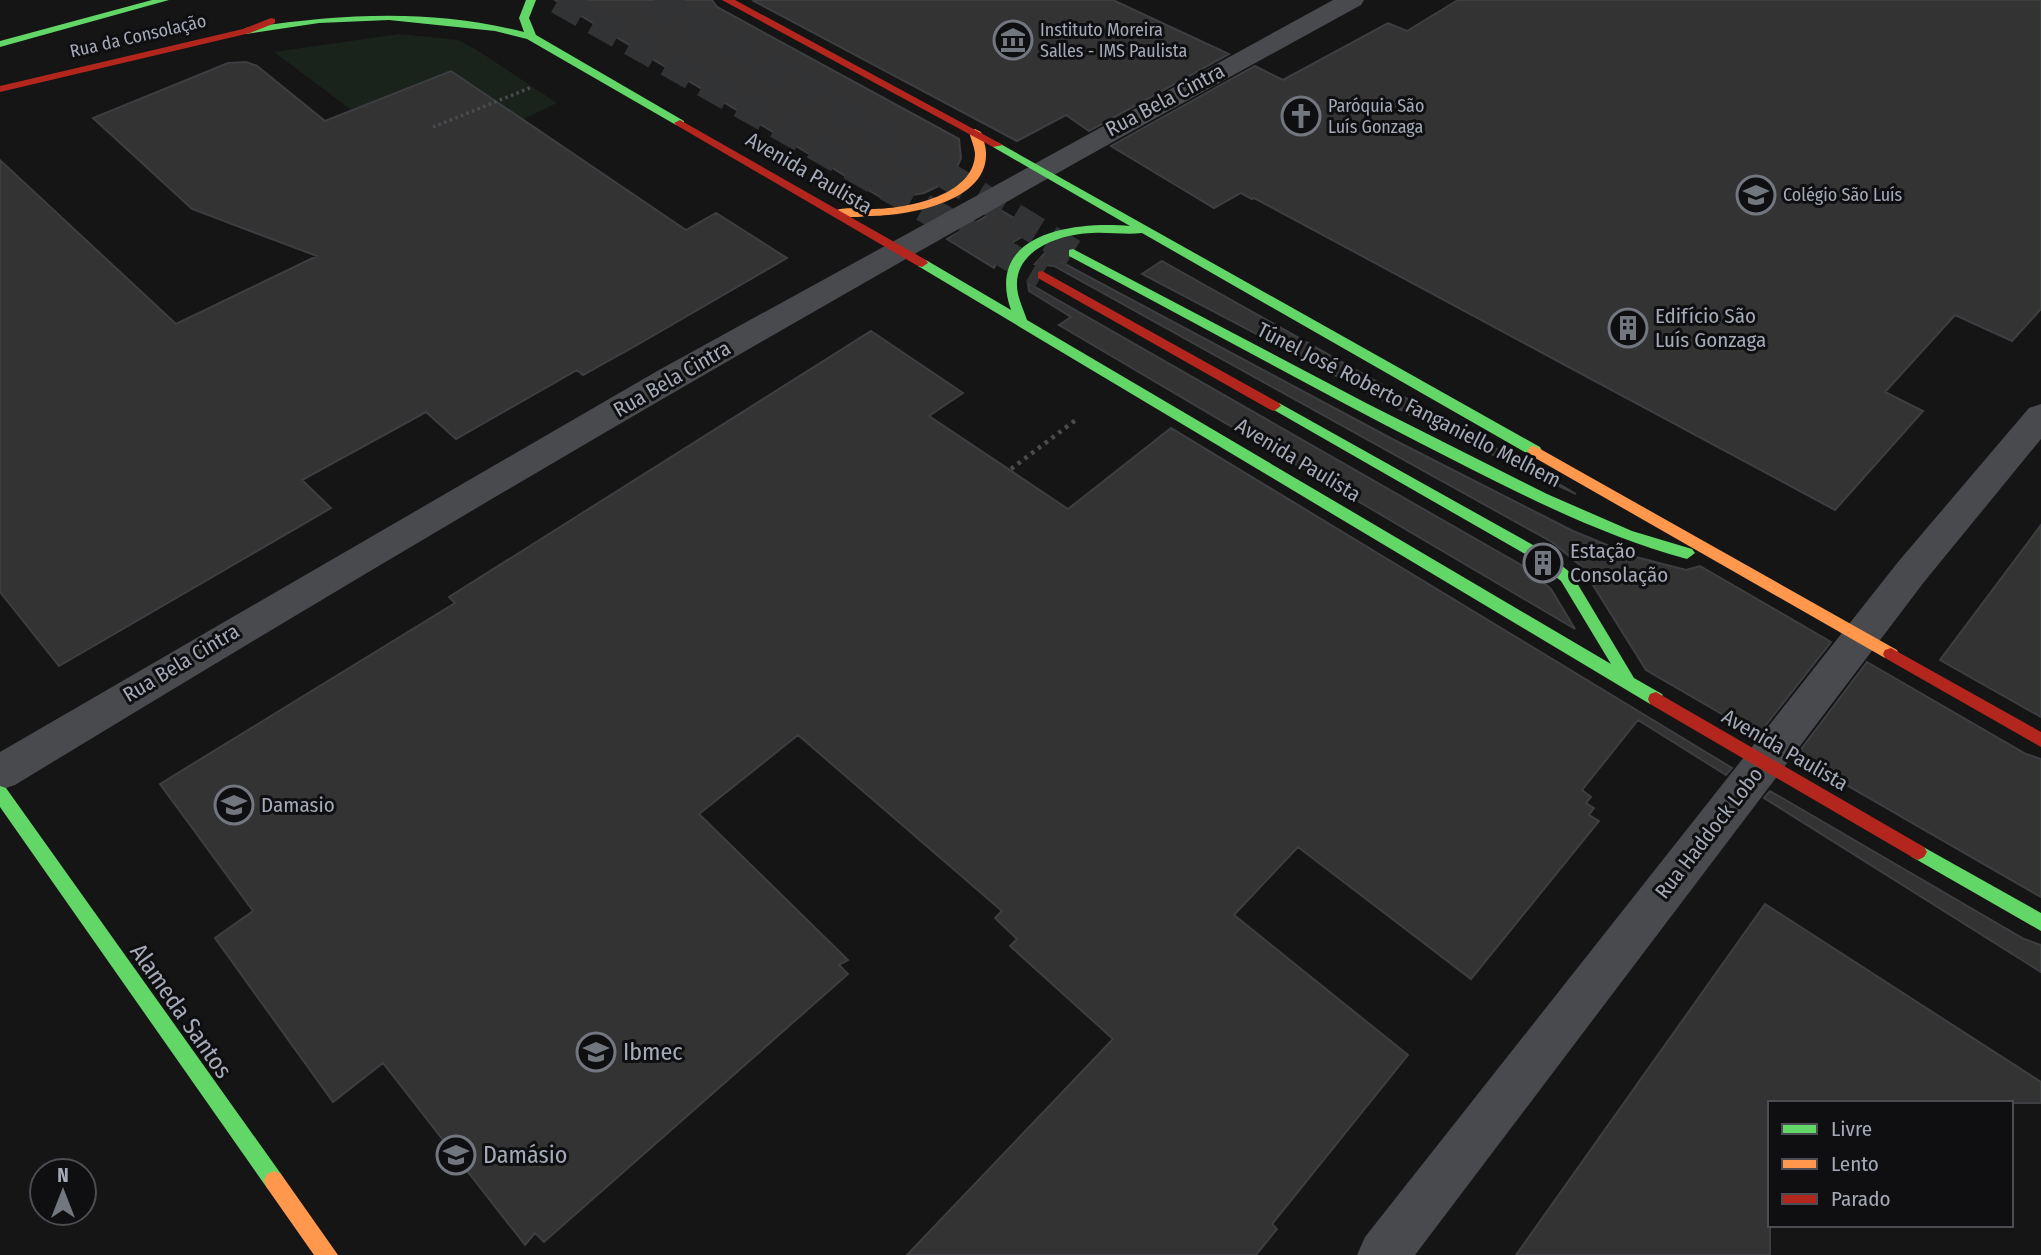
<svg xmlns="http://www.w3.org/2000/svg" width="2041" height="1255" font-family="'Fira Sans Condensed',sans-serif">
<rect width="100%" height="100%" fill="#151515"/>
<path fill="#1a221c" d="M399,34L458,40L477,50L557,103L426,166L274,52Z"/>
<path fill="#333334" stroke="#3d3e41" stroke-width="2" d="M555,0H712L717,7L959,139L961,158L954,174L941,185L924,193L885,200Z
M752,0H1113L1229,54L1089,131L1066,115L1017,141Z
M1458,0H2041V309L2012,341L1955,315L1885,392L1923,411L1835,510L1254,198L1252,199L1241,193L1214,208L1111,146L1255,66L1283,80L1388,23L1407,31Z
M246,62L257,66L325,121L451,71L686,230L716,213L787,258L637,345L583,375L577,370L456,439L426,412L302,480L331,508L59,666L0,592V160L176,324L317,256L192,209L93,118L228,63Z
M999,209L1034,230L1013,242L1000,255L994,268L947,239Z
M1059,245L1056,254L1061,262L1398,442L1573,531L1636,557L1686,570L1700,566L1831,642L1758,735L1646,670L1581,566L1552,542L1054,266L1035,264L1045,253Z
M1162,261L1566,488L1576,494L1424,422L1142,274Z
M1028,283L1523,566L1551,589L1575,629L1059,325L1071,317L1029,291Z
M871,331L963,393L929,416L1068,509L1171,428L1732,768L1726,775L1638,720L1582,790L1591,797L1586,803L1594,808L1589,815L1599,821L1471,979L1298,847L1234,915L1408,1055L1272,1224L1277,1229L1256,1255H907L1113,1039L1010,946L1017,939L995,918L1002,911L798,735L699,814L848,960L839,965L848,974L544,1242L535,1233L525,1245L383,1063L333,1102L215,938L253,911L160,784L455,603L449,597Z
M2041,525V717L1940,660Z
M1867,662L2026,754L2041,759V897L1796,756Z
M1770,791L2024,939L2041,945V972L1764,798Z
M1765,904L2041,1082V1103H1770V1255H1516Z"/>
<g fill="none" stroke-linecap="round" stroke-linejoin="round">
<path stroke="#323335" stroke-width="28" stroke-dasharray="28 14" stroke-linecap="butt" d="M558,0L1042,275
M654,0L710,30L1073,253"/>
<path stroke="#4a4c4f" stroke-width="3.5" stroke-dasharray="2.5 3.5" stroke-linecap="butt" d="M433,127L532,87"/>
<path stroke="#4a4c4f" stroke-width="4.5" stroke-dasharray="3.5 5" stroke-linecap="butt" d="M1011,469L1077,419"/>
<path fill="#484a4e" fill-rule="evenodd" d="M1333,0H1364L1361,5C905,254 458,515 15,785L0,790V752L659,370Z
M2041,404V439L1924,582L1415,1255H1357L1365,1237L1898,562L2029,408Z"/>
<path fill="#63d668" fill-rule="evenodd" d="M152,0H169L0,47V41Z
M526,0H536L529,18L536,35L684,121V125H676L527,39L495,31L389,20L319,23L246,34L241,31L246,28C341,14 429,8 524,32L519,18Z
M997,142L1540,447L1542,451L1540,455H1530L1142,233C1126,235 1109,232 1092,233C1059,234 1009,251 1018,294C1020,303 1024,311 1027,320L1611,664L1561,581L1532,558L1267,406L1269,403H1279L1542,550L1571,573L1634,678L1662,694L1664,699L1662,704H1650L918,266V260H926L1011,310C984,233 1074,221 1130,226L993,147V143Z
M1073,249L1366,403L1547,494L1632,531L1692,549L1695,553L1687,559C1592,533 1507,487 1420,443C1302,382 1186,318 1069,256V250Z
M0,786L6,788L281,1174L284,1181L281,1188L274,1191L267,1188L0,807Z
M1918,844L2041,913V931L1912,857L1909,852L1912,847Z"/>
<path fill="#ff974d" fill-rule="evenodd" d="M975,129L981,132C983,139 986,146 986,153C988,203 905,216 869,216C858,217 842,219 833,212C842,205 863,210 875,209C907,208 975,196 975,153C974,146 971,139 969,132Z
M1535,446L1897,650L1899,654L1897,658H1885L1530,455L1528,451L1530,447Z
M274,1171L281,1174L338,1255H314L267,1188L264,1181L267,1174Z"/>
<path fill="#b3261e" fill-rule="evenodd" d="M722,0H735L1003,145L993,147Z
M271,18L275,19V23L250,33L0,92V86L243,29Z
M680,120L926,260L928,263L922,267L918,266L676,125L674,123Z
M1042,271L1279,403L1281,406L1274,411L1269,409L1038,278V272Z
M1891,648L2041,732V747L1885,658L1883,654L1885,650Z
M1656,692L1924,847L1927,852L1924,857L1918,860L1912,857L1650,704L1648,699L1650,694Z"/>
</g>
<defs>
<symbol id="museum-ring" viewBox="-11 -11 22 22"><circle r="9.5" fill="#0f0f11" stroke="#72767e" stroke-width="1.5"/><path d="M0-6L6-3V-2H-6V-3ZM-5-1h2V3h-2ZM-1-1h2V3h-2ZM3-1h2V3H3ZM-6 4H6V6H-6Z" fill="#72767e"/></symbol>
<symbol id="church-ring" viewBox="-11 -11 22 22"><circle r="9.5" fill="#0f0f11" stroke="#72767e" stroke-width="1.5"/><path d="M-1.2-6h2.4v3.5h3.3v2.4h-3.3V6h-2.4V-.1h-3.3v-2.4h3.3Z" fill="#72767e"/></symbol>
<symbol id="school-ring" viewBox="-11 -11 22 22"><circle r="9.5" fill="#0f0f11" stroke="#72767e" stroke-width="1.5"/><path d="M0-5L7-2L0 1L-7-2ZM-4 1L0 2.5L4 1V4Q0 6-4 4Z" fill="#72767e"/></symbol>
<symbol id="building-ring" viewBox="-11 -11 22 22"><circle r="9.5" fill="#0f0f11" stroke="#72767e" stroke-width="1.5"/><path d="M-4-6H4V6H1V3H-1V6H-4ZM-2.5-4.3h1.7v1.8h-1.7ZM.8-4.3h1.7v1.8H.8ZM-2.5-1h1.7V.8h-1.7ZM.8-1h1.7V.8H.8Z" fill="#72767e"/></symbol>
<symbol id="university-ring" viewBox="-11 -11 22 22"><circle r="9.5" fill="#0f0f11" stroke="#72767e" stroke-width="1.5"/><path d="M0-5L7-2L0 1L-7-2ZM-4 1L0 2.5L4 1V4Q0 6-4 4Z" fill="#72767e"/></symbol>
</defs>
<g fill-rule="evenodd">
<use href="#museum-ring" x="991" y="18" width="44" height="44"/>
<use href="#church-ring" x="1279" y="94" width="44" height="44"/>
<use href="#school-ring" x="1734" y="173" width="44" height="44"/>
<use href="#building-ring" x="1606" y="306" width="44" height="44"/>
<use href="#building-ring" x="1521" y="541" width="44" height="44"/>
<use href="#university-ring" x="212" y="783" width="44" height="44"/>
<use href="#university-ring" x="574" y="1030" width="44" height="44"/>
<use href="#university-ring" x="434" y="1133" width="44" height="44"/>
</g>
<g text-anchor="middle" stroke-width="6" stroke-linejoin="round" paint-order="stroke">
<g font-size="18" fill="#a4aab7" stroke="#0f0f11" text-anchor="start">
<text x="1040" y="36">Instituto Moreira<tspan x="1040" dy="21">Salles - IMS Paulista</tspan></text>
<text x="1328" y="112">Paróquia São<tspan x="1328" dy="21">Luís Gonzaga</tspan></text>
<text x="1783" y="201">Colégio São Luís</text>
</g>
<g font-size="18" fill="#a4aab7" stroke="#0f0f11">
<text transform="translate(138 36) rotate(-13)" y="6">Rua da Consolação</text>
</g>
<g font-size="21" fill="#a4aab7" stroke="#0f0f11">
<text transform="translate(1165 100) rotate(-28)" y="7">Rua Bela Cintra</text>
<text transform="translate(809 173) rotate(30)" y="7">Avenida Paulista</text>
<text transform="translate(672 379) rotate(-30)" y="7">Rua Bela Cintra</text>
<text transform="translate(1409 405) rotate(27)" y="7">Túnel José Roberto Fanganiello Melhem</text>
<text transform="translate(1298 460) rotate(31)" y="7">Avenida Paulista</text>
<text transform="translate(181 663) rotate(-31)" y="7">Rua Bela Cintra</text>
<text transform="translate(1785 750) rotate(30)" y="7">Avenida Paulista</text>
<text transform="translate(1709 833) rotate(-52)" y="7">Rua Haddock Lobo</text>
</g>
<g font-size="21" fill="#a4aab7" stroke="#0f0f11" text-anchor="start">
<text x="1655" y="323">Edifício São<tspan x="1655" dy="24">Luís Gonzaga</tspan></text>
<text x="1570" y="558">Estação<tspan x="1570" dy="24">Consolação</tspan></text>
<text x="261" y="812">Damasio</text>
</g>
<g font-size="24" fill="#a4aab7" stroke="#0f0f11">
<text transform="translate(181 1011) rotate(55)" y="8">Alameda Santos</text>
</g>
<g font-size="24" fill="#a4aab7" stroke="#0f0f11" text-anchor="start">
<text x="623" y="1060">Ibmec</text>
<text x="483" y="1163">Damásio</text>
</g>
</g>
<rect x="1768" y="1101" width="245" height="126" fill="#0f0f11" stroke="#4b4d53" stroke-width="2"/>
<rect x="1782" y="1124" width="35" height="10" fill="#63d668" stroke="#4b4d53" stroke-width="2"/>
<text x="1831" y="1136" font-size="21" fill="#a4aab7">Livre</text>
<rect x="1782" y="1159" width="35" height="10" fill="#ff974d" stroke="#4b4d53" stroke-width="2"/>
<text x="1831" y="1171" font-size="21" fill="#a4aab7">Lento</text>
<rect x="1782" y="1194" width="35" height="10" fill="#b3261e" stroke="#4b4d53" stroke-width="2"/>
<text x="1831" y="1206" font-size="21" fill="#a4aab7">Parado</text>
<g transform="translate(63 1192)"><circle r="33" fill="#0f0f11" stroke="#4b4d53" stroke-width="2"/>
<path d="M0-5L12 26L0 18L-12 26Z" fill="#72767e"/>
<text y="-10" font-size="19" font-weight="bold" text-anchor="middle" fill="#a4aab7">N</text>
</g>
</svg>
